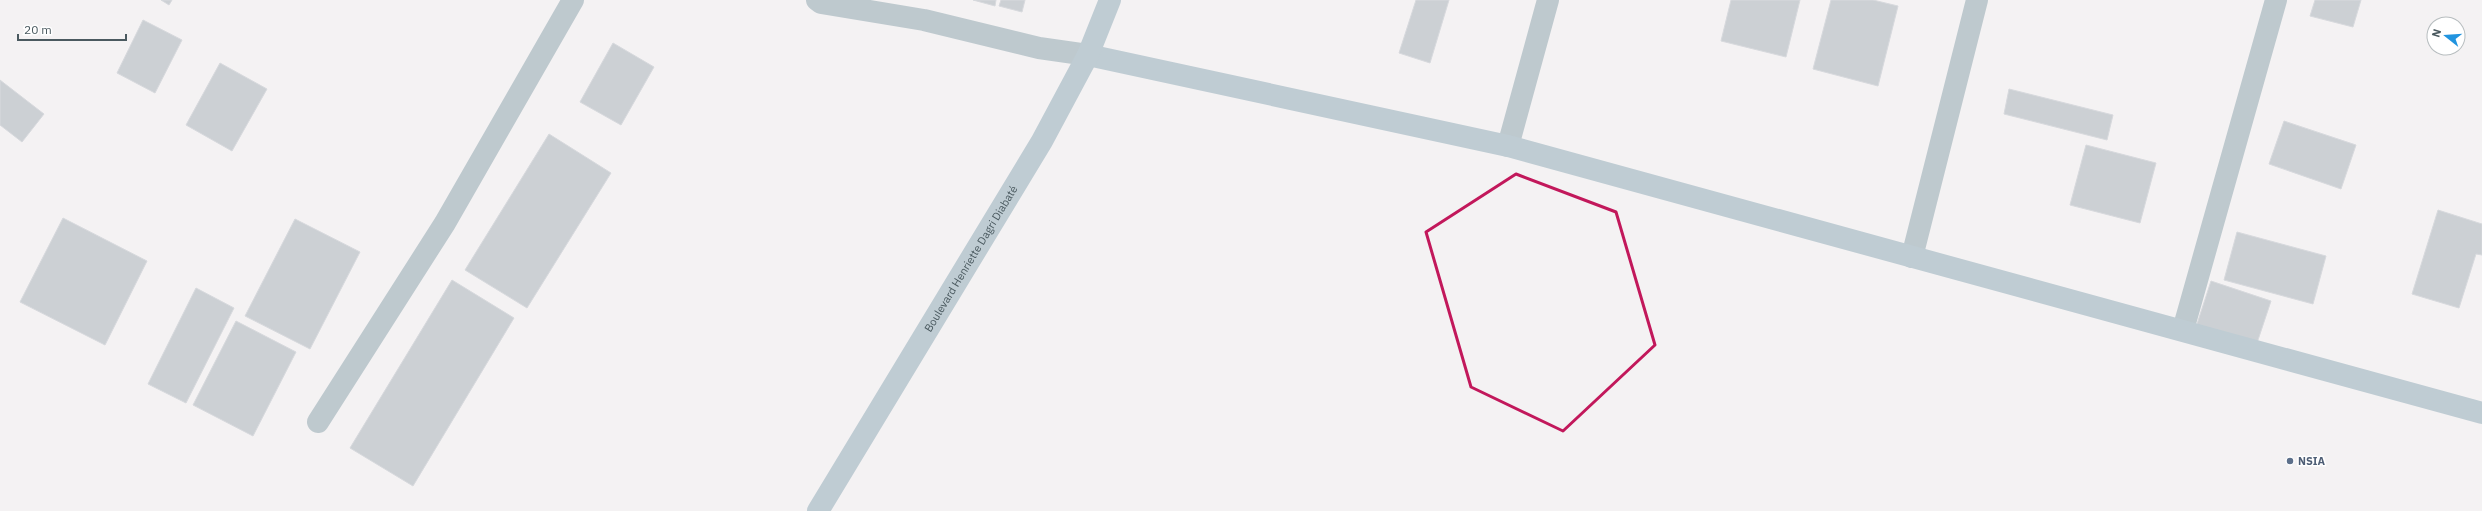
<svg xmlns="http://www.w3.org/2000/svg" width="2482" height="511" font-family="'IBM Plex Sans',sans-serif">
<rect width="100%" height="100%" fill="#f4f2f3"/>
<path fill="#ccd0d4" stroke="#d7d9dd" d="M161,0H172L169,5Z
M973,0H996L995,6Z
M1001,0H1025L1022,12L999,6Z
M1416,0H1449L1430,63L1399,53Z
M1731,0H1800L1786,57L1721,41Z
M1831,0H1873L1898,6L1878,86L1813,69Z
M2315,0H2361L2353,27L2310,16Z
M143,20L182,40L155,93L117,73Z
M613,43L654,67L621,125L580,102Z
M220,63L267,89L232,151L186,125Z
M0,80L44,114L22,142L0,125Z
M2009,89L2113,115L2107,140L2004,114Z
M2284,121L2356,145L2341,189L2269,164Z
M549,134L611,173L527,308L465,270Z
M2086,145L2156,163L2140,223L2070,205Z
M2438,210L2482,224V255L2476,254L2459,308L2412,294Z
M63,218L147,261L105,345L20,302Z
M295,219L360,252L310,349L245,316Z
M2237,232L2326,256L2313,304L2224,280Z
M452,280L514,318L413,486L350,448Z
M2211,281L2271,301L2256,346L2196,327Z
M196,288L234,308L186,403L148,384Z
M236,321L296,352L253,436L193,405Z"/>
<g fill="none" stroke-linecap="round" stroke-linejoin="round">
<path stroke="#bec9ce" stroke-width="22" d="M817,0L821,3L924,20L1039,48L1088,55
M1508,146L1548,0
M1912,257L1977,0
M2183,330L2276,0
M318,422L445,223L573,0"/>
<g stroke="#bfccd3" stroke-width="22">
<path d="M1088,55L1508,146L2482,413"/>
<path id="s1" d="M818,511L1042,141L1088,55L1110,0"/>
</g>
</g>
<path fill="none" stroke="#c2185b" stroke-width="3" stroke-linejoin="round" d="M1516,174L1616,212L1655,345L1563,431L1471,387L1426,232Z"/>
<circle fill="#5c6f8a" stroke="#fff" stroke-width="1.5" cx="2290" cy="461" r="4"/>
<g text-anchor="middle" stroke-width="3" stroke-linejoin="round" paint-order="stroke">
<g font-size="11" fill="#4a595f" stroke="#fff">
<text dy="4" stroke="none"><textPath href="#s1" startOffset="295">Boulevard Henriette Dagri Diabaté</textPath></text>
</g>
<g font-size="11" font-weight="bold" fill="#4e5e75" stroke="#fff" text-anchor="start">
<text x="2298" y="465">NSIA</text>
</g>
</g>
<g transform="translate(2446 36) rotate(287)"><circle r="19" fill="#ffffff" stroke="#b7bdbf"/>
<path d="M0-3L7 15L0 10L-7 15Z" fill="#2194df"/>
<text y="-6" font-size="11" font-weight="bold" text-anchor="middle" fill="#4a595f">N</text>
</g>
<path d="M18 34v6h108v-6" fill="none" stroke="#4a595f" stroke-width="2"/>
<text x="24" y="34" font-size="12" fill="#4a595f" stroke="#ffffff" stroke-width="3" paint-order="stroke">20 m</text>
</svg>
